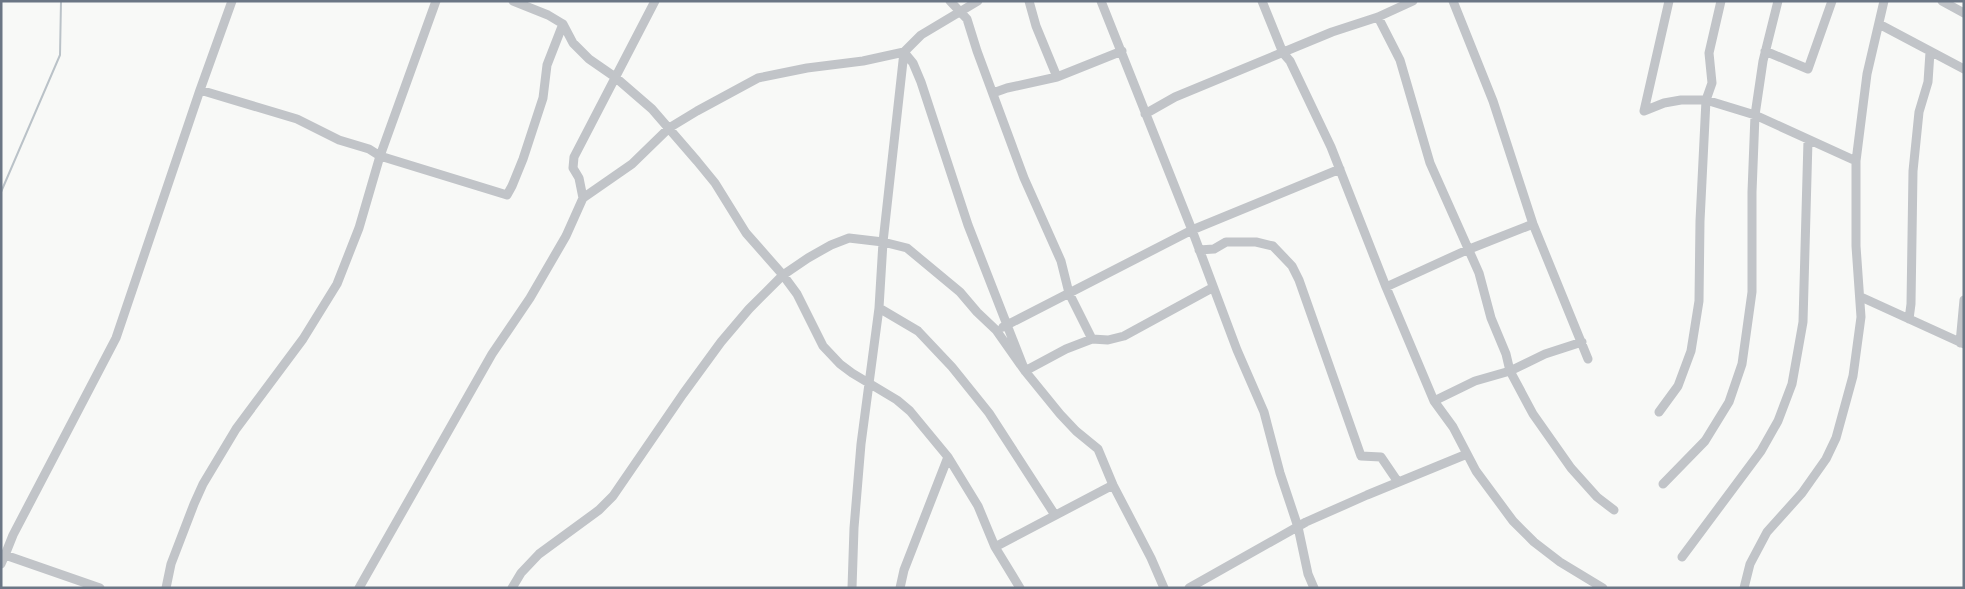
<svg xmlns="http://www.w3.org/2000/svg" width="1965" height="589" font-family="'Varela Round',sans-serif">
<rect width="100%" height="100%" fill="#f8f9f7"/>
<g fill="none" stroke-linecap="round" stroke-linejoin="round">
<path stroke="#bac2c8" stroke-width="2" d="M1,192L60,55L61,1"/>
<path stroke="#c1c4c8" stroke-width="9" d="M232,1L200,90L297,119L339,140L369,149L380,156L507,195L512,186L523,159L543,98L547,65L563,24
M513,1L548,15L563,24L573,43L589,59L615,77L652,109L697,161L715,183L746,233L783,275L797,294L823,346L840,364L852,373L897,400L910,411L948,457L978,506L995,547L1020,588
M950,1L967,19L977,51L1024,178L1061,261L1069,293L1092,339
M1029,1L1036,26L1057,77L1122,51
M1101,1L1192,230L1340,169
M1262,1L1283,53L1290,61L1331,147L1386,287L1434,401L1453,427L1476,471L1513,521L1534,542L1560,562L1603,588
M1453,1L1493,101L1533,224L1588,359
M1942,1L1964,13
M1378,17L1400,60L1430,163L1479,273L1491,318L1506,354L1510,371L1533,414L1571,468L1597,497L1614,510
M1879,24L1964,69
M1765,51L1808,69L1832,1
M993,93L1007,88L1057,77
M1644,111L1664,103L1681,100H1706L1755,115L1856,161
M1644,111L1669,1
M1145,114L1175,97L1332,32L1378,17L1413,1
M583,198L579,178L573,168L574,157L655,1
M1199,250L1214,249L1226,242H1256L1273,246L1292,266L1299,280L1361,456L1381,457L1398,482
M1386,287L1467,250L1533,224
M1861,297L1964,344
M879,308L918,331L952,367L989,413L1055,515
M1909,319L1911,304L1913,171L1919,112L1928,82L1930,52
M1003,327L1192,230L1237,350L1264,412L1280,473L1298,527L1308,574L1314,588
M1960,343L1964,300
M1434,401L1475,381L1510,371L1545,354L1582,342
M1659,412L1678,386L1691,351L1699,301L1700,221L1706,100L1712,83L1709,53L1721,1
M1663,484L1705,441L1729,402L1742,364L1752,292V192L1755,115L1763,61L1778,1
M995,547L1113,485
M1682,557L1761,451L1778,421L1792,384L1803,322L1808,140
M1,564L5,555
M100,588L5,555L13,535L116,338L200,90
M166,588L171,564L194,504L203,484L236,429L303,339L337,284L359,228L380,156L436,1
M359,588L492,354L530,298L566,236L583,198L632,164L669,128L697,111L758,78L807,68L863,61L904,52L913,63L921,82L968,225L1025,371L1066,349L1092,339L1108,340L1124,336L1212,288
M512,588L521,573L539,554L599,510L613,496L683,394L721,342L749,309L783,275L808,258L831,245L849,238L883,242L907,248L960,292L977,312L996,330L1025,371L1060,414L1076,431L1098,449L1113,485L1151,558L1164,588
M852,588L854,528L861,444L879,308L883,242L904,52L921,35L978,1
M900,588L904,570L948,457
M1189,588L1306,522L1367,495L1467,454
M1744,588L1750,564L1767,532L1802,493L1826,459L1836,438L1853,376L1861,317L1856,246V161L1867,74L1884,1"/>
</g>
<rect width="1965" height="589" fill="none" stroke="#6b7685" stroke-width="5"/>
</svg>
